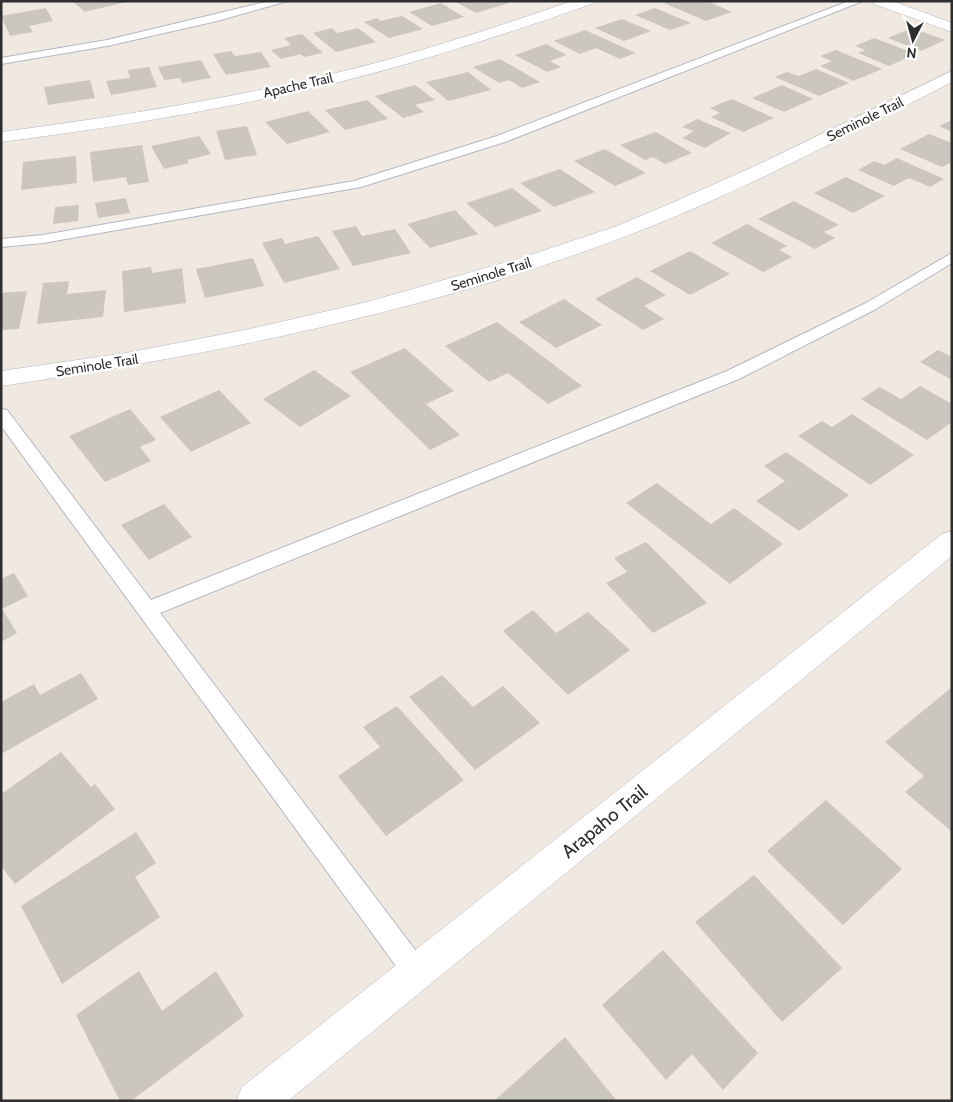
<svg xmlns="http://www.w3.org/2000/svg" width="953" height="1102" font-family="Cabin,sans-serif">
<rect width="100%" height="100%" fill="#efe9e1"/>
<path fill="#cbc7bf" d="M72,1H126V2L85,12Z
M454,1H506L509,3L476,13Z
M670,1H707L732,12L706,21L664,3Z
M441,3L464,17L432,26L409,12Z
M46,8L53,21L29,26L33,32L10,36L1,16Z
M655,8L691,23L670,30L635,15Z
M402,16L423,29L389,38L364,22L377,18L381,21Z
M622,19L651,31L624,41L595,28Z
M332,28L337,33L358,28L376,42L336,52L313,33Z
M912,28L945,40L921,51L888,38Z
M585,30L636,53L620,59L596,48L580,54L554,41Z
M302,34L323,53L304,57L301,54L281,59L271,50L291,45L284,38Z
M874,38L916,54L889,66L858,53L865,50L855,46Z
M546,44L567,55L550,61L561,67L547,72L515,55Z
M836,50L882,69L853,81L820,66L832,61L820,56Z
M231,51L235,56L261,52L271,67L226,75L213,54Z
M500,59L540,82L522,88L509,80L499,83L473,67Z
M201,60L211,78L182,83L180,78L164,80L158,67Z
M149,67L157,87L111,95L106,81L130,78L128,70Z
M816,69L849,83L819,96L775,77L787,72L799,76Z
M468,72L491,90L448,101L426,82Z
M90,80L95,98L48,105L44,87Z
M415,85L435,100L415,105L424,112L403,118L375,96Z
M782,85L813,99L784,112L752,98Z
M732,99L774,118L743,132L711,117L720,113L710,108Z
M367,100L388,119L345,130L325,110Z
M308,111L330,132L287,144L265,122Z
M697,119L731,133L705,148L682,138L694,131L682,127Z
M952,120V132L939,126Z
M247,126L257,155L225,160L216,131Z
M656,132L692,153L665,164L653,157L645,160L620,145Z
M929,134L952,143V162L942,167L900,149Z
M199,136L211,154L187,160L189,163L164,169L151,146Z
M142,145L149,182L128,185L126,177L93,182L90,152Z
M605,149L646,173L615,186L574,161Z
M76,156L77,183L21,190L23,162Z
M897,158L944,179L930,187L909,178L894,186L858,170L874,161L884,165Z
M560,169L595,192L554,207L520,183Z
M846,177L885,196L853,213L814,193Z
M512,188L542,211L495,227L466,203Z
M126,198L130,213L98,218L95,203Z
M794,201L839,225L824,232L835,238L815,249L758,219Z
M79,205L78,221L53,224L55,207Z
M455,210L478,234L430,248L407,224Z
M747,224L787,246L779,250L792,257L763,272L711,243Z
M356,226L362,236L395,229L411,253L353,266L332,231Z
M318,236L340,269L284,283L262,243L282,238L285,244Z
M690,251L730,274L690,295L650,271Z
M253,258L264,286L205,298L196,269Z
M151,267L152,273L182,268L186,303L124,312L122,271Z
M637,277L666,295L644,306L664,319L643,330L595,299Z
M69,281L67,294L106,290L103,317L37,324L43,283Z
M27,291L19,329L1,330V293Z
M564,299L602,325L556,348L519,322Z
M497,322L582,386L548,404L508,373L489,382L445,346Z
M405,348L454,391L426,404L460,435L430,450L350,372Z
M938,350L952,357V380L920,362Z
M314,370L351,396L300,427L263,399Z
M920,386L952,404V422L927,440L861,399L880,387L901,399Z
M219,390L251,423L191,452L160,417Z
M130,409L156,440L140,447L151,461L105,482L69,436Z
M852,414L914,455L870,485L798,436L822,421L832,427Z
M786,452L849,495L799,531L756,501L785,481L764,466Z
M657,483L711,524L734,508L783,544L730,584L626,503Z
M164,504L192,537L149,560L121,525Z
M646,542L707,603L653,633L606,583L627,572L614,558Z
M14,573L28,596L2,609L17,633L1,642V579Z
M533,610L556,633L588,612L630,650L568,695L503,631Z
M81,673L98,699L1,754V702L34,684L40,695Z
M442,675L473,707L503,686L540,723L475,770L409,697Z
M952,687V832L905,792L924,776L885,742Z
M397,706L464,780L386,836L338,776L380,747L363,727Z
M61,752L91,787L95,784L115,809L15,884L1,866V794Z
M826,800L902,869L843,925L767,851Z
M136,832L156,863L135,877L160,917L62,984L21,906Z
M754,875L842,968L782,1022L695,922Z
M663,950L758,1053L723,1090L692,1054L666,1080L602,1005Z
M139,971L162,1011L216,971L244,1016L131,1101H120L76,1015Z
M565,1037L617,1101H494Z"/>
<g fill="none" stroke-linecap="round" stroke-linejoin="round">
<defs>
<path id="lane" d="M270,1H288L217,21L107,46L1,64V58L107,40Z
M849,1H863L505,142L361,187L43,243L1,247V239L43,235L354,181L497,136Z
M952,253V263L874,310L739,379L160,613L425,963L429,972L425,981L416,985L407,981L1,426V409L7,410L151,600L727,371L864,304Z"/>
<path id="street" d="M572,1H594L592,4C511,32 430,59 347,80C233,108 117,127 1,142V132C115,117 229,99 340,72C419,53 496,27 572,1Z
M872,1H893L952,23V32L874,4Z
M952,71V82C851,133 751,187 647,228C442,309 219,354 1,386V371L126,353L250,329L367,302L524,257L617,226L674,202L753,167Z
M952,531V556L288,1101H236L242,1087L942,534Z"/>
</defs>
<use href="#lane" stroke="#b4b7c1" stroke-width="2"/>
<use href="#street" stroke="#b4b7c1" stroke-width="1"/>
<use href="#lane" fill="#fff" fill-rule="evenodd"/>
<use href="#street" fill="#fff" fill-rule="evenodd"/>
</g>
<g text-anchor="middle" stroke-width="5" stroke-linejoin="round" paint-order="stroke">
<g font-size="14" fill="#2e2e2e" stroke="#fff">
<text transform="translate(298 85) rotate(-13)" y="5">Apache Trail</text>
<text transform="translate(865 119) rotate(-26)" y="5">Seminole Trail</text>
<text transform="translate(491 274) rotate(-17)" y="5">Seminole Trail</text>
<text transform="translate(97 365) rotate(-9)" y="5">Seminole Trail</text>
</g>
<g font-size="19" fill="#2e2e2e" stroke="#fff">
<text transform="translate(604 821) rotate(-39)" y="7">Arapaho Trail</text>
</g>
</g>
<rect width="953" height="1102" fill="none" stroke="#2e2e2e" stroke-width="5"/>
<g transform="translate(913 40) rotate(186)" stroke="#ffffff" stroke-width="4" paint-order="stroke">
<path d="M0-4L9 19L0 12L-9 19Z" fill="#2e2e2e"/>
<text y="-8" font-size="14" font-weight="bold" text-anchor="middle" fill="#2e2e2e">N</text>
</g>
</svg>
